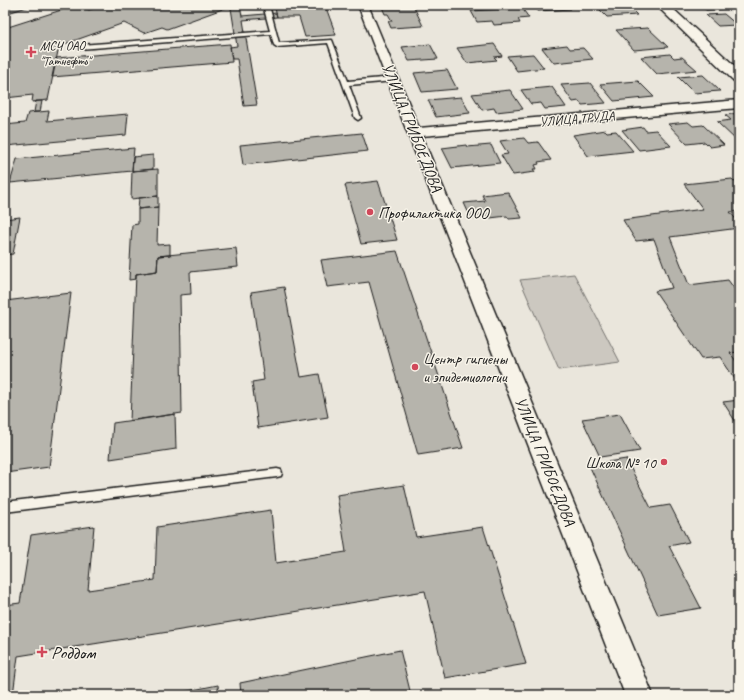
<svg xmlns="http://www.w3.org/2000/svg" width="744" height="700" font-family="Caveat,sans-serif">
<rect width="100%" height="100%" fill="#eae6dc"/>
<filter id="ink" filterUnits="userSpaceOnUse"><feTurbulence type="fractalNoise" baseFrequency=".025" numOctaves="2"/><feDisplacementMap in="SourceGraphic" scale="8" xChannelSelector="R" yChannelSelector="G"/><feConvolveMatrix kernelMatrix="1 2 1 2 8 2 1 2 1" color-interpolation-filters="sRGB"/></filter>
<g filter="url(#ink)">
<path fill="#ccc8c0" stroke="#74726e" d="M574,274L620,362L559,370L520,280Z"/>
<path fill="#b6b4ac" stroke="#1c1c1c" d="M5,5H33L5,14Z
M77,5L89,10L104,5H224L228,7L167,29L162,27L144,33L124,23L59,46L48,100L32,102L33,95L5,98V28Z
M224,5H240L242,16L276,13L277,17L243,20L257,105L244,106L237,59H232L230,47L237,46L231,8Z
M296,5H325L336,35L305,37L299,17H277L275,8L296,6Z
M413,5L423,26L391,28L388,21H392L388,14H385L382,7Z
M533,5H568L571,9L538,11Z
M595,5H627L637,15L607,17Z
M700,5H739V8L706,10Z
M522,8L529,18L518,19L520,23L494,25L492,21L477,22L471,11Z
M724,14L737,25L718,26L706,15Z
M648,28L668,47L634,50L616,30Z
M230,44L232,62L52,77L56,58Z
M430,44L438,59L409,61L402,47Z
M494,44L502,56L494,57L497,60L467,63L457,48Z
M567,45L570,49L583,48L593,59L554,63L542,48Z
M533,54L544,68L517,71L507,56Z
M670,54L674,58L682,57L697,70L657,74L641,57Z
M447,70L457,89L422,92L414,73Z
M703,75L720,91L694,93L678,77Z
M638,81L654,97L614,101L600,84Z
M590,83L606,103L582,105L579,101L573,102L561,85Z
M552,87L566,107L545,109L541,103L531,104L521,90Z
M510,90L523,109L496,112L494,108L482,110L472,94Z
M461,97L470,113L436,117L428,100Z
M36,101H42L40,112H34Z
M49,111L47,121L128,114L126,135L5,146V125L25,123L28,113Z
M738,113L739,114V143L717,122L731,120L725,115Z
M688,122L693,126L703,125L724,145L710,147L705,142L687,144L668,124Z
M643,127L646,131L656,130L671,146L639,150L622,130Z
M605,130L607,132L616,131L633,151L588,156L573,135Z
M362,133L368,151L243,165L240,145Z
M524,138L528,143L538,142L551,160L538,162L539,164L535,165L537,169H533L535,172L513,175L501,155L508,154L500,141Z
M466,145L467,147L491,145L500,163L452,168L442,148Z
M134,148L132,171L10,183L17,159Z
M153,155V169L132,171L133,157Z
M158,169V196L131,199L132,171Z
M732,179L739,186V211L730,212L739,223V228L670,237L689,285L728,280L739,295V352L730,353L739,365V385L720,357L701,359L655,291L672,288L654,239L636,241L623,220L703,209L684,184Z
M378,181L397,240L361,244L345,185Z
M508,192L522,218L509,219L507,216L490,218L489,216L471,218L464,203L485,201L482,195Z
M158,196V207L138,209L139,198Z
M158,207L157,245L170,244V255L158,256L157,271L136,274V279L129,280L132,225L138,224V209Z
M20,217L13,254L5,255V219Z
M236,248L238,267L190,272L191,294L180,295L182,413L130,421L136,274L157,271L158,256Z
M397,251L463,448L418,455L369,282L327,287L321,260Z
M284,287L301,377L319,374L328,417L258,428L252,382L264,380L251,292Z
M71,293L49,467L5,473V301Z
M739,400V427L723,402Z
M175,414L176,449L110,459L113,423Z
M620,414L640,451L600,457L582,419Z
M626,459L651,508L670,505L689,542L669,546L701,608L658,615L589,465Z
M404,485L416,537L483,527L526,664L445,678L425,591L18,656L13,695H5V605L20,603L31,535L94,526L88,590L155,580L157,527L271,510L276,563L346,552L337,495Z
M400,650L411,695H241L240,683Z
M218,685L219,695H168Z"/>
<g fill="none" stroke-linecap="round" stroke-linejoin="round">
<defs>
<path id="service" d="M263,5H269L279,43L332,40L348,81L394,77L397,79L394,81L349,85L361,118L358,120L355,118L328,43L277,47L274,45L271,34L80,49L77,47L80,45L270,31Z
M277,469L281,470L282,473L281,476L277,477L5,512V502Z"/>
<path id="minor" d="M358,5H368L419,128L739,100V108L422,136L653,695H625Z"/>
<path id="tertiary" d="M656,5H669L739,70V82L734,81Z"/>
</defs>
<use href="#service" stroke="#1c1c1c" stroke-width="3"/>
<use href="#minor" stroke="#1c1c1c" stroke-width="3"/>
<use href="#tertiary" stroke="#1c1c1c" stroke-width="3"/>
<use href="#service" fill="#f7f3e8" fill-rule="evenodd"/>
<use href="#minor" fill="#f7f3e8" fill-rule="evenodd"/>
<use href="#tertiary" fill="#f7f3e8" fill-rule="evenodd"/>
</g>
</g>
<g fill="#d1495b" stroke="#f7f3e8" stroke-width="1.5">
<path d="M29 46h4v4h4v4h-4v4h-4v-4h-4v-4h4z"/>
<circle cx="370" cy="212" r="4"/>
<circle cx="415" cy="367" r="4"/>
<circle cx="664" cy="462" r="4"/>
<path d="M40 646h4v4h4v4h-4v4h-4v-4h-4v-4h4z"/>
</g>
<g text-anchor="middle" stroke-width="3" stroke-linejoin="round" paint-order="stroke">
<g font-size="13" fill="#1c1c1c" stroke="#f7f3e8" text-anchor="start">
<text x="40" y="50">МСЧ ОАО<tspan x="40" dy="15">"Татнефть"</tspan></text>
</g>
<g font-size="13" fill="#1c1c1c" stroke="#f7f3e8">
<text transform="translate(577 118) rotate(-5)" y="5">УЛИЦА ТРУДА</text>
</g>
<g font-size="16" fill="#1c1c1c" stroke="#f7f3e8">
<text transform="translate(413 127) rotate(68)" y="6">УЛИЦА ГРИБОЕДОВА</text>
<text transform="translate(546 461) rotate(68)" y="6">УЛИЦА ГРИБОЕДОВА</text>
</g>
<g font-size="16" fill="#1c1c1c" stroke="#f7f3e8" text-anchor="start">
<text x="378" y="218">Профилактика ООО</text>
<text x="423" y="364">Центр гигиены<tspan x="423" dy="18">и эпидемиологии</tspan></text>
<text x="656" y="468" text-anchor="end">Школа № 10</text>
</g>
<g font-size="19" fill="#1c1c1c" stroke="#f7f3e8" text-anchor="start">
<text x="51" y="659">Роддом</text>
</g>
</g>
<rect width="744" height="700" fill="none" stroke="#f7f3e8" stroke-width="20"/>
<rect x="10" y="10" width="724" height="680" fill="none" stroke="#1c1c1c" stroke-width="1.5" filter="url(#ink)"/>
</svg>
